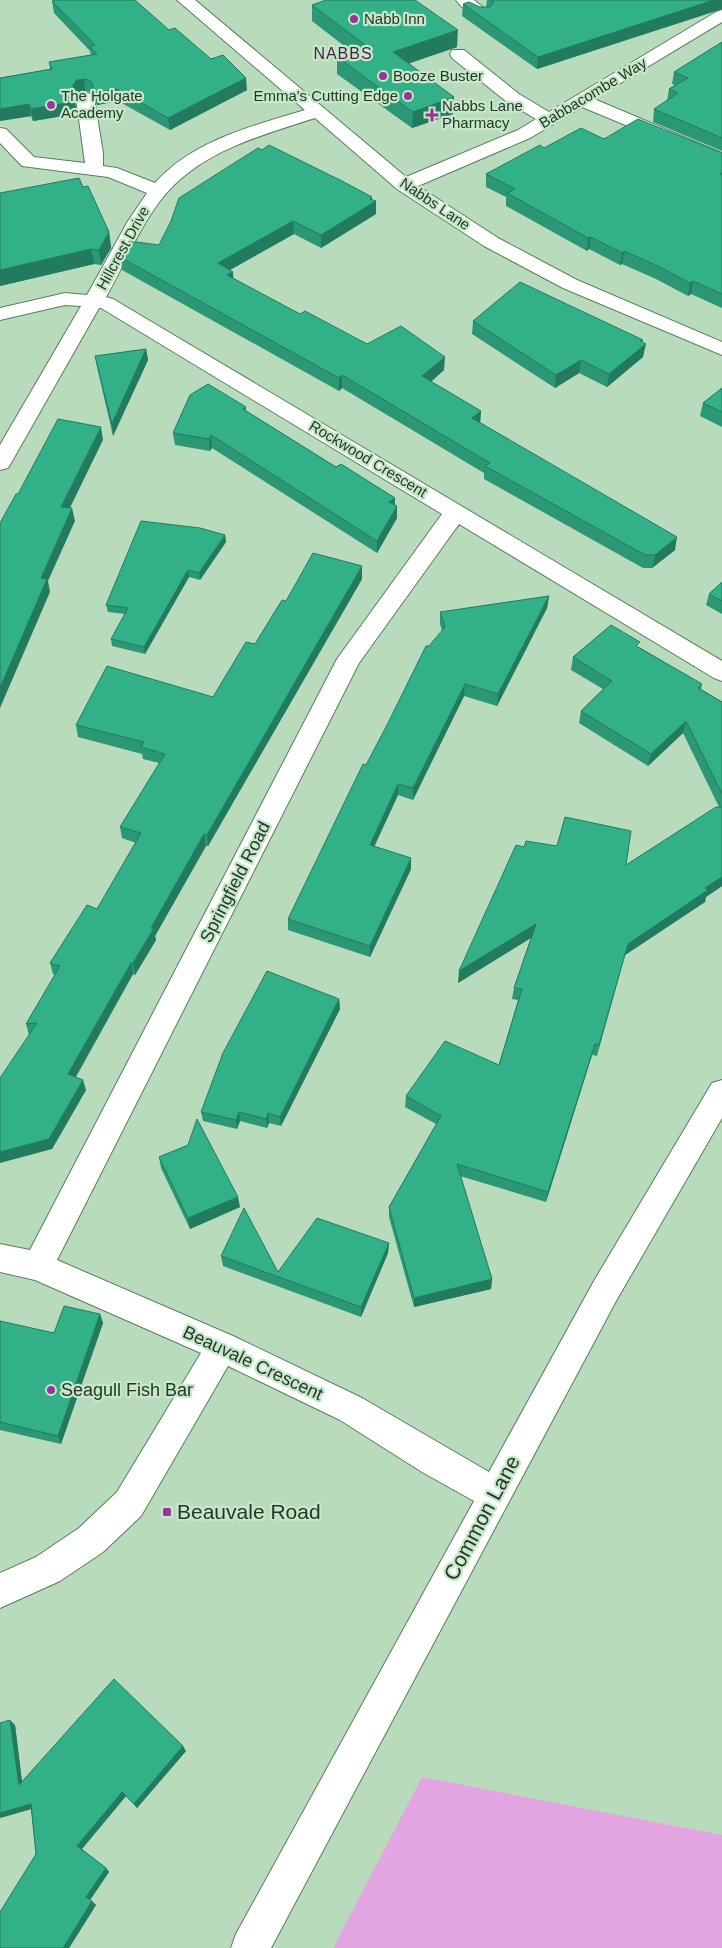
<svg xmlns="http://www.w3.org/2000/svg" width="722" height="1948" font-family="Helvetica,sans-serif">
<rect width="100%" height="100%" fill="#b8dcbb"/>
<path fill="#e3a5e1" d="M422,1777L722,1835V1948H333Z"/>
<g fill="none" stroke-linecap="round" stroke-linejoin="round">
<defs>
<path id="minor" d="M177,0H195L406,177L518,130L536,119L507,102L452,58L450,54L452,50H464L519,94L549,112L716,12L722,10V22L594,99L722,153V165L582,107L530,138L418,186L498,238L577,280L722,342V355L563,288L484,246L397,189L315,118C259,136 197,152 160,201C138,230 124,265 106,297L113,299L722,661V681L714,678L459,524L359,663L57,1260L233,1336L362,1398L489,1472L594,1281L712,1083L722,1080V1118L616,1301L271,1948H231L236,1934L474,1501L422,1472L340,1420L228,1366L141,1516L103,1552L60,1581L0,1608V1573L36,1557L79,1528L117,1492L201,1353L35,1280L0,1272V1244L30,1250L337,659L442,514L101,308H99L11,463L8,468L0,470V445L81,306L65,305L0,320V308L65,293L87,295L128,221L147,193L108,177L22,166L0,143V128L6,129L34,157L85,163L76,98L79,94L85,93L91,94L94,98L103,153V166L117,168L155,183C193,140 253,126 305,110Z
M456,0H474L491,14L489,17C477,20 463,10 456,0Z"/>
</defs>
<use href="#minor" stroke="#5b7c5e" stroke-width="2"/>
<use href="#minor" fill="#fff" fill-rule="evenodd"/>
</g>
<path fill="#2b9775" d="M487,0H722V9L537,69L462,16L463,4L480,7H486Z
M52,1L169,30L247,90L170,130L118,101L97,105L92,93L85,91L79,92L74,97L76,108L68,110L69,115L33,121L31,116L0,121V78L50,69L49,62L91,55L90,51L54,13Z
M312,5L457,47L409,63L453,114L412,128L337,74V57L352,52L312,21Z
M722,42V151L653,122L654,109L667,101L669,89L675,85L672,84L674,72Z
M604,139L722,153V308L691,294L688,296L656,279L622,264L620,265L589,249L587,251L506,206V197L486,187V174L544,148Z
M83,187L109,232L111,248L101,265L94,264L0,286Z
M372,197V200L376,201V214L321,248L294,234L230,270L233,279L300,314L367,344L444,370L431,382L481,411L480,423L675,550L652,568H643L484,479V473L342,388L339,391L122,270L120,257L159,245Z
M473,321L642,342L643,357L607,387L579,373L555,388L472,334Z
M146,349L148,360L113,436L97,367L95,356Z
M722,388V427L700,416L703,403Z
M246,407V411L336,467L395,498V505L397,506V518L377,553L212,448L210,451L175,445L173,433Z
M225,535L226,542L200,580L189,577L145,654L112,646L111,639L125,614L108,612L106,605Z
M362,579L208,846H206L155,936L156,940L135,975L133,974L76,1077L86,1090L52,1149L29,1035L26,1024L55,975L53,974L50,963L97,909L136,843L122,838L120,827L159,763L143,759L142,754L78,737L76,725L213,697L255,644L286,601Z
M722,582V614L706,605L709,594Z
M549,596L547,608L497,706L464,696L413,800L398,795L374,846L411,858V869L370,957L288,930V919L366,765L442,631L440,624V612Z
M639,647L702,684L701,689L722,702V886L706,897L705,902L625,955L597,1056L592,1055L546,1202L460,1176L492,1279L491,1289L414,1307L389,1217V1207L436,1124L405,1107L406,1096L499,1065L518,1000L512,999L514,988L531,938L458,983L524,847L626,865L719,807L683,733L648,766L579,723L581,711L603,689L571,670L573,657Z
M339,999L340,1009L281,1126L269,1123L267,1128L240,1121L237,1129L203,1121L201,1112Z
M159,1157L240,1207L190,1229L161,1168Z
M389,1243L388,1253L361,1317L223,1266L221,1256L278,1272Z
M100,1314L103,1323L61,1444L0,1430V1321L54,1333Z
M15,1725L22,1781L186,1751L137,1808L126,1796L82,1849L106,1868L109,1872L90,1900L96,1905L69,1948H0L36,1854L31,1809L0,1818Z"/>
<path fill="#237b5f" d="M714,0H722V9L537,69L538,57Z
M458,30L457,47L393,69V52Z
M246,78L247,90L170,130L168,118Z
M84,79L85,91L79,92L74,97L76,108L68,110L69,115L33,121L31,109L65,98L73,85L77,80Z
M117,89L118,101L97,105L95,93Z
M454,97L453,114L412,128L413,112Z
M29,104L31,116L0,121V109Z
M372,197V204L376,201V214L321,248V235Z
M293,221L294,234L219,276L218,263Z
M109,232L111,248L101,265L99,250Z
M591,237L589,249L587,251L588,238Z
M91,249L94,264L0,286V270Z
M624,251L622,264L620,265L622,253Z
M233,272L234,285L227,275Z
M693,281L691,294L688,296L690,283Z
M643,340L641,347L646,344L643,357L607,387L609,374Z
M146,349L148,360L113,436L112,424Z
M445,357L444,370L422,389V376Z
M581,360L579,373L555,388L556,375Z
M342,375V388L339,391V378Z
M481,411L480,424L472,418Z
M101,427L103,440L64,520L61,507Z
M211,435L212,448L210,451L209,439Z
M395,498L394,510L389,502Z
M397,506V518L377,553V541Z
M72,508L75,521L48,581L50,592L0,708V688L41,578Z
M225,535L226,542L200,580L199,573Z
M677,537L675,550L652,568L655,555Z
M362,566V579L208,846L207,835Z
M188,570L189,577L145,654L144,647Z
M549,596L547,608L497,706L498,694Z
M465,684L464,696L413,800V788Z
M686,721L683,733L648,766L651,754Z
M398,784V795L370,856V845Z
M204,834L206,846L155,936L156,940L135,975L133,963L151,928Z
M411,858V869L370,957V946Z
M722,877V886L706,897L705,902L625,955L597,1056L628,944L705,888Z
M536,924L534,936L458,983L459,971Z
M131,963L133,974L71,1085L68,1074Z
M339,999L340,1009L281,1126L280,1117Z
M595,1044L592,1055L546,1202L548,1192Z
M83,1080L86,1090L52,1149L0,1163V1152Z
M239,1112L240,1121L237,1129L236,1120Z
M268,1113L269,1123L267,1128L266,1119Z
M238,1197L240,1207L190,1229L188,1218Z
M389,1243L388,1253L361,1317V1307Z
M492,1279L491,1289L414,1307V1298Z
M100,1314L103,1323L61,1444L58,1436Z
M10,1720L15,1725L23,1790L19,1785Z
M183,1746L186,1751L137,1808L134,1804Z
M122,1792L126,1796L81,1850L77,1846Z
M31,1804L35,1808L0,1818V1813Z
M106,1868L109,1872L90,1900L86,1897Z
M92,1901L96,1905L69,1948H63Z"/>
<path fill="#32b088" stroke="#237b5f" d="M57,0H135L169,30L175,28L211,59L223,55L246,78L168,118L117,89L95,93L91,81L84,79L77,80L73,85L74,96L65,98L67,103L31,109L29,104L0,109V78L52,69L49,62L97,54L90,47L95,45L52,1Z
M326,0H415L458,30L393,52L454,97L413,112L337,57L368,47L312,5Z
M492,0H714L538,57L463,4L469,2L480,7H490L494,2Z
M722,42V138L654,109L678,93L669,89L688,78L674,72Z
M638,119L722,153V172L720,174L722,175V294L693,281L690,283L658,266L624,251L622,253L591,237L588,238L507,193L515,189L486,174L540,145L544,148L581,128L604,139Z
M269,145L344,182L372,197L370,199L376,201L321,235L293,221L218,263L233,272L227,275L300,314L305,311L367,344L401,326L445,357L422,376L481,411L472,418L677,537L655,555H645L485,466L490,463L342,375L339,378L120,257L129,241L159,245L171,221L179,198L258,148L262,150Z
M79,178L83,187L88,186L109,232L99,250L91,249L0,270V193Z
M520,282L643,340L640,341L646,344L609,374L581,360L556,375L473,321Z
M146,349L112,424L95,356Z
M208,384L246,407L243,409L336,467L341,464L395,498L389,502L397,506L377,541L211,435L209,439L173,433L190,395Z
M722,388V412L703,403Z
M58,419L101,427L61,507L72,508L41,578L47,579L0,688V523L16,494H18Z
M141,521L200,528L225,535L199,573L188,570L144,647L111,639L128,608L106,605Z
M313,553L362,566L207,835L204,834L151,928H154L133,963H131L68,1074L83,1080L49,1139L0,1152V1078L37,1023L26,1024L60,966L50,963L87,905L97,909L141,833L120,827L165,754L141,747L144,742L76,725L107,666L213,697L246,642L255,644L282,600L286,601Z
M722,582V601L709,594Z
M549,596L498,694L465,684L413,788L398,784L370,845L411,858L370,946L288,919L363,764L366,765L387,725L426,646H429L445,627L440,612Z
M611,625L640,642L636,646L702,684L698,688L722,702V794L686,721L651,754L581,711L612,681L573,657Z
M716,807H722V877L705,888L708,890L628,944L599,1045L595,1044L548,1192L457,1164L492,1279L414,1298L389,1207L441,1116L406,1096L445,1041L499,1065L522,989L514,988L536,924L459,971L516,845L524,847L526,841L557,846L565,817L631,831L626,865Z
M267,971L339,999L280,1117L268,1113L266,1119L239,1112L236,1120L201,1112L223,1053Z
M197,1119L238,1197L188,1218L159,1157L188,1145Z
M244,1208L278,1272L317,1218L389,1243L361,1307L221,1256Z
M64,1306L100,1314L58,1436L0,1422V1321L54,1333Z
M114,1679L183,1746L134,1804L122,1792L77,1846L106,1868L86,1897L92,1901L63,1948H0V1912L36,1854L31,1804L0,1813V1723L10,1720L19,1785Z"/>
<g fill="#99359a" stroke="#c5e9c8" stroke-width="2">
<circle cx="354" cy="19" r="5"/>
<circle cx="383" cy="76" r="5"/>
<circle cx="408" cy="96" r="5"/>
<circle cx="51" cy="105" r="5"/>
<path d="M429.5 107.5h5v5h5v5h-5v5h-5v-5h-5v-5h5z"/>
<circle cx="51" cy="1390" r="5"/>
<rect x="162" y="1507" width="10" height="10" rx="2.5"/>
</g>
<g text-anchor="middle" stroke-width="4.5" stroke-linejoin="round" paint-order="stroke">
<g font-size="15" fill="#283629" stroke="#c5e9c8" text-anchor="start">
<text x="364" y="24">Nabb Inn</text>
<text x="393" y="81">Booze Buster</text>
<text x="61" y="101">The Holgate<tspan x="61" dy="17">Academy</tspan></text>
<text x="398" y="101" text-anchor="end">Emma's Cutting Edge</text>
<text x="442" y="111">Nabbs Lane<tspan x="442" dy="17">Pharmacy</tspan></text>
</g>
<g font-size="15" fill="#283629" stroke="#c5e9c8">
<text transform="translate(593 93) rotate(-31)" y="5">Babbacombe Way</text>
<text transform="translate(435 204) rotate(34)" y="5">Nabbs Lane</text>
<text transform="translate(123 248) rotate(-61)" y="5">Hillcrest Drive</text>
<text transform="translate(368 459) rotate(31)" y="5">Rockwood Crescent</text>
</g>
<g font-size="16" letter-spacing="1" fill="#4b1b4b" stroke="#c5e9c8">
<text x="343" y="59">NABBS</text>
</g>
<g font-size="18" fill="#283629" stroke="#c5e9c8">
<text transform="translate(235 882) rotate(-63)" y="6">Springfield Road</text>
<text transform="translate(253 1363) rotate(25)" y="6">Beauvale Crescent</text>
</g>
<g font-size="18" fill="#283629" stroke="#c5e9c8" text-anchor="start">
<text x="61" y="1396">Seagull Fish Bar</text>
</g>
<g font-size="21" fill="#283629" stroke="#c5e9c8" text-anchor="start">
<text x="177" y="1519">Beauvale Road</text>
</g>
<g font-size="21" fill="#283629" stroke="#c5e9c8">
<text transform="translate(482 1518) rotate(-62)" y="7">Common Lane</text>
</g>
</g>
</svg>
